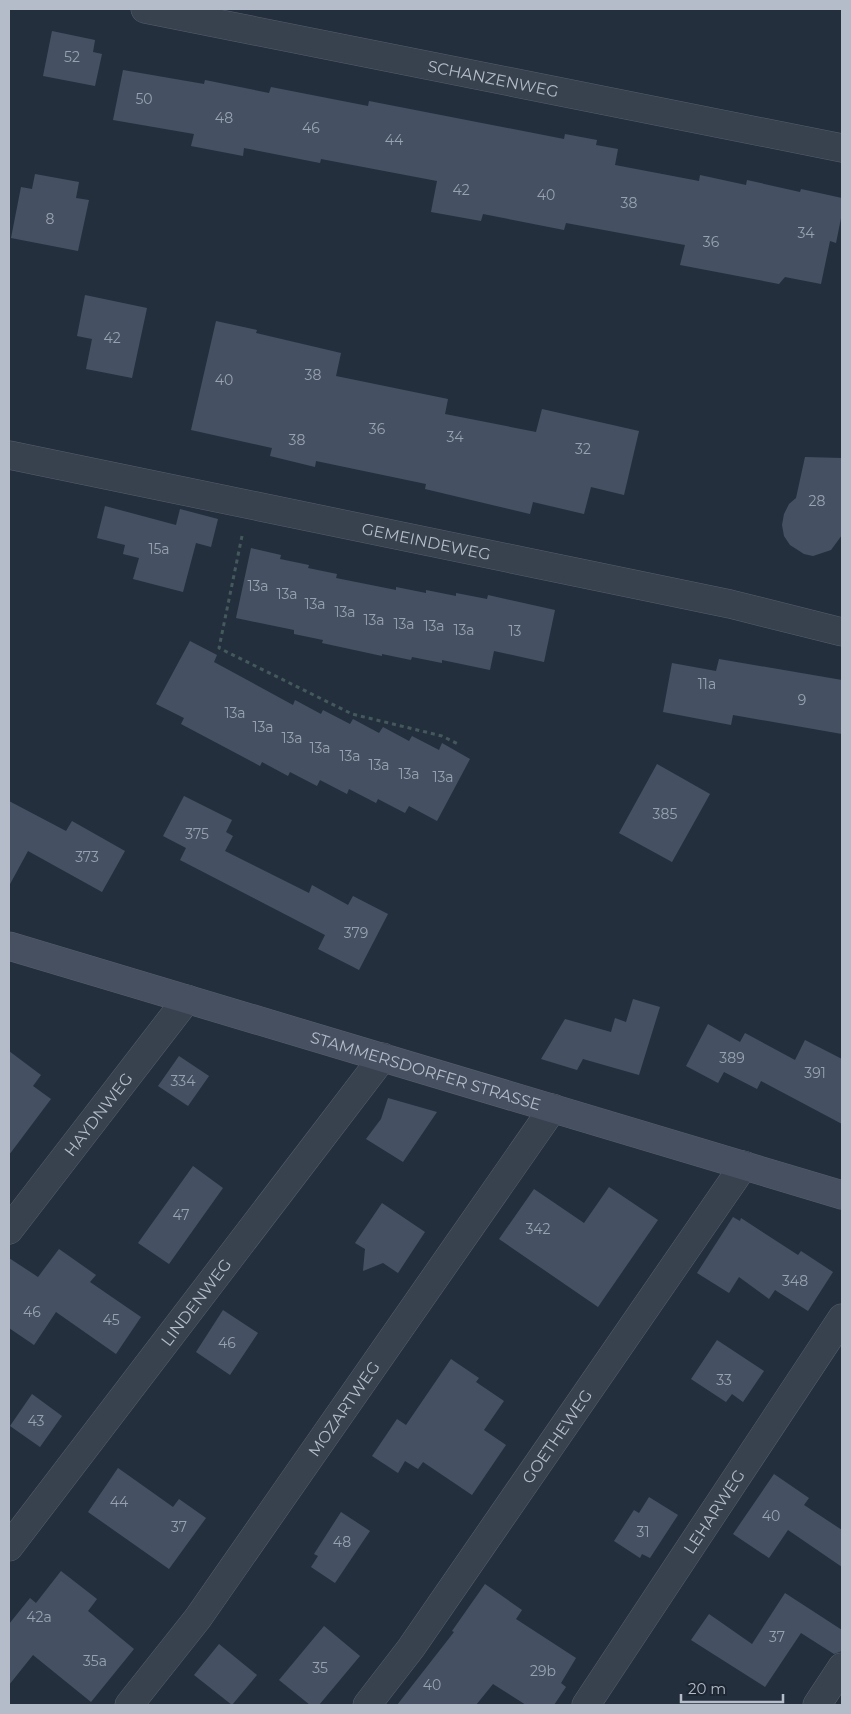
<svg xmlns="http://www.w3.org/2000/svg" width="851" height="1714" font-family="Montserrat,sans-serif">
<rect width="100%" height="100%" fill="#242f3e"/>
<path fill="#455162" d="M52,31L95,40L93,52L102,54L95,86L43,76Z
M123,70L204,84L205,80L269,93L271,87L368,106L369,101L564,139L565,134L597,140L596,145L618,149L615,165L699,181L700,175L746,185L747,180L800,192L801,189L842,198V213L836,243L830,241L821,284L785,277L779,284L680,265L685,245L566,223L564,230L483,214L481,221L431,212L437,181L321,159L320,163L244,148L243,156L191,146L194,134L113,120Z
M35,174L79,182L76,198L89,200L78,251L11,238L21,187L32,189Z
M85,295L147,308L132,378L86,369L92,339L77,336Z
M216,321L257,330L256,333L341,353L336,376L448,399L445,414L536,432L542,409L639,431L624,495L591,487L584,514L533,502L530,514L425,489L426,484L316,461L315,467L270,456L272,448L191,430Z
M805,457L842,458V535L831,550L813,556L804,554L790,545L784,536L782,525L784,514L789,504L796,498Z
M105,506L176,525L180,509L218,519L211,547L196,543L183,592L133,579L139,558L123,554L125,545L97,538Z
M251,548L281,555L280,559L309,565L308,568L337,574L336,578L396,590V587L426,593V590L456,596V593L487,599L488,595L555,610L544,662L494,651L490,670L442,660V663L412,657L411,660L382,654V656L322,643L323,640L294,634V630L236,618Z
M190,641L217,655L214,662L293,705L295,700L321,714L323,710L350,724L353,719L379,733L383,727L409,741L412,736L439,750L442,743L470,759L437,821L409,806L405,813L378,799L376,803L349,789L347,794L320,780L317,786L290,772L288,776L262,762L260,766L181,724L184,718L156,704Z
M719,659L842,680V734L733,715L731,725L663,712L672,663L716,671Z
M657,764L710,794L672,862L619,833Z
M184,796L232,820L226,832L233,836L225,851L309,893L312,885L348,905L353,896L388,914L359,970L318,949L325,935L180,860L186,848L163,836Z
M9,801L66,831L72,821L125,851L102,892L28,851L9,886Z
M633,999L660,1007L639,1075L583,1059L577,1070L541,1059L565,1019L611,1032L615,1018L626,1022Z
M708,1024L740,1042L745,1033L795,1060L805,1040L842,1059V1124L761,1081L757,1089L724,1072L718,1083L686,1066Z
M9,1051L41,1075L33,1086L51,1099L9,1155Z
M179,1056L209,1076L188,1106L158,1086Z
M388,1098L437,1112L403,1162L366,1139L381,1119Z
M193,1166L223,1188L169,1264L138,1243Z
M609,1187L658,1220L598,1307L499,1239L534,1189L584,1223Z
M382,1203L425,1232L398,1273L383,1263L363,1271L365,1249L355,1243Z
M733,1217L740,1221L741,1218L798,1255L801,1251L833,1272L808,1311L775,1290L769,1299L739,1277L729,1293L697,1273Z
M59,1249L96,1275L90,1282L141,1317L116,1354L56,1312L34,1345L9,1328V1258L38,1277Z
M223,1310L258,1333L230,1375L196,1352Z
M717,1340L764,1371L743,1402L732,1394L726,1402L691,1379Z
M451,1359L479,1378L476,1382L504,1401L484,1430L506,1445L472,1495L423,1462L418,1469L405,1461L398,1473L372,1456L397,1419L406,1425Z
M32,1394L62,1416L40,1447L10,1426Z
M118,1468L173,1507L179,1499L206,1518L169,1569L88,1512Z
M774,1474L809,1498L804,1505L842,1530V1567L788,1530L769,1558L733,1534Z
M649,1497L678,1515L650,1558L642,1554L640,1558L614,1541L634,1510L639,1513Z
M341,1512L370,1531L335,1583L311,1567L318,1556L314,1554Z
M61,1571L97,1599L88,1611L134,1649L91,1702L33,1655L9,1685V1624L30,1598L36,1603Z
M485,1584L522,1610L516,1619L576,1658L561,1683L566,1687L554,1705H526L493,1684L476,1705H397L454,1632L452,1631Z
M785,1593L842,1630V1651L834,1654L801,1633L765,1687L691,1640L709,1614L752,1644Z
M324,1626L360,1656L319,1705H310L279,1680Z
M219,1644L257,1675L232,1705L194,1675Z"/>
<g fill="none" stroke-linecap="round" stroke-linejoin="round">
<defs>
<g id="minor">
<path id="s1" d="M145,9L842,148"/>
<path id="s2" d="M9,455L730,604L842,632"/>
<path id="s3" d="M9,1230L187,999"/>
<path id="s4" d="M9,1547L383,1057"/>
<path id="s5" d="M129,1705L198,1618L553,1108"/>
<path id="s6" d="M367,1705L411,1648L744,1165"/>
<path id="s7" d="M586,1705L842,1318"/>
<path d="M817,1705L842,1667"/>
</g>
<g id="secondary">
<path id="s8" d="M9,946L842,1195"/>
</g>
</defs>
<use href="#minor" stroke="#565f6c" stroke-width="29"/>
<use href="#secondary" stroke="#565f6c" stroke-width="29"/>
<path stroke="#44595c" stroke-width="3" stroke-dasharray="4 4" stroke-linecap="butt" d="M242,536L219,648L352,714L442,736L458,744"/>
<use href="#minor" stroke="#38414e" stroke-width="28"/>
<use href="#secondary" stroke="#465061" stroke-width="28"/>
</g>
<g text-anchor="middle" stroke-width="4" stroke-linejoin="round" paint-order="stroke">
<g font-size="14" fill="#98a1af">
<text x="72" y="62">52</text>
<text x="144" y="104">50</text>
<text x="224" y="123">48</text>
<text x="311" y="133">46</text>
<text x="394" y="145">44</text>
<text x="461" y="195">42</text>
<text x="546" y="200">40</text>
<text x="629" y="208">38</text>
<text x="50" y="224">8</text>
<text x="806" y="238">34</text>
<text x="711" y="247">36</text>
<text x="112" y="343">42</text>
<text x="313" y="380">38</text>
<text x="224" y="385">40</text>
<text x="377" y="434">36</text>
<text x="455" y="442">34</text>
<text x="297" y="445">38</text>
<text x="583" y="454">32</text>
<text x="817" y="506">28</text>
<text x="159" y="554">15a</text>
<text x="258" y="591">13a</text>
<text x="287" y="599">13a</text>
<text x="315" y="609">13a</text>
<text x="345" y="617">13a</text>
<text x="374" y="625">13a</text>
<text x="404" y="629">13a</text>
<text x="434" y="631">13a</text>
<text x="464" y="635">13a</text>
<text x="515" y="636">13</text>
<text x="707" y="689">11a</text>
<text x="802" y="705">9</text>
<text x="235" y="718">13a</text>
<text x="263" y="732">13a</text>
<text x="292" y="743">13a</text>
<text x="320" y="753">13a</text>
<text x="350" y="761">13a</text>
<text x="379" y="770">13a</text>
<text x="409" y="779">13a</text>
<text x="443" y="782">13a</text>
<text x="665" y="819">385</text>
<text x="197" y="839">375</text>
<text x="87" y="862">373</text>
<text x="356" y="938">379</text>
<text x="732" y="1063">389</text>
<text x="815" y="1078">391</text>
<text x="183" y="1086">334</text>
<text x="181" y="1220">47</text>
<text x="538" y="1234">342</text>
<text x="795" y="1286">348</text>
<text x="32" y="1317">46</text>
<text x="111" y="1325">45</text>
<text x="227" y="1348">46</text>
<text x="724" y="1385">33</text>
<text x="36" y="1426">43</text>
<text x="119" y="1507">44</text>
<text x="771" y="1521">40</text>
<text x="179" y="1532">37</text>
<text x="643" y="1537">31</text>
<text x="342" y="1547">48</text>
<text x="39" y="1622">42a</text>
<text x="777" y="1642">37</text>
<text x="95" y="1666">35a</text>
<text x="320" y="1673">35</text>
<text x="543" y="1676">29b</text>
<text x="432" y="1690">40</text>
</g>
<g font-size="16" fill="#b4bcc9" stroke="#1d2633">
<text dy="6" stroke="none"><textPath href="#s1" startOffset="355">SCHANZENWEG</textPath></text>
<text dy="6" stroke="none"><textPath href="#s2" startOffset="426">GEMEINDEWEG</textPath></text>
<text dy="6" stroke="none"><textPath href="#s8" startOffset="435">STAMMERSDORFER STRASSE</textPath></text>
<text dy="6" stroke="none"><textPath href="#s3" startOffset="146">HAYDNWEG</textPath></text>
<text dy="6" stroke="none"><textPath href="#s4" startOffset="308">LINDENWEG</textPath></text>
<text dy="6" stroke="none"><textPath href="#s5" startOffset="366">MOZARTWEG</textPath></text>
<text dy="6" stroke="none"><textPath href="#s6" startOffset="329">GOETHEWEG</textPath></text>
<text dy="6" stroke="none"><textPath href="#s7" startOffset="232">LEHARWEG</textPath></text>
</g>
</g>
<rect width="851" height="1714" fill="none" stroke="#b4bcc9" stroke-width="20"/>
<path d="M681 1694v8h102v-8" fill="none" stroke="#b4bcc9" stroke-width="2.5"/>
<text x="688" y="1694" font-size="15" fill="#b4bcc9" stroke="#1d2633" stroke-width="4" paint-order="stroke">20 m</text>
</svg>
